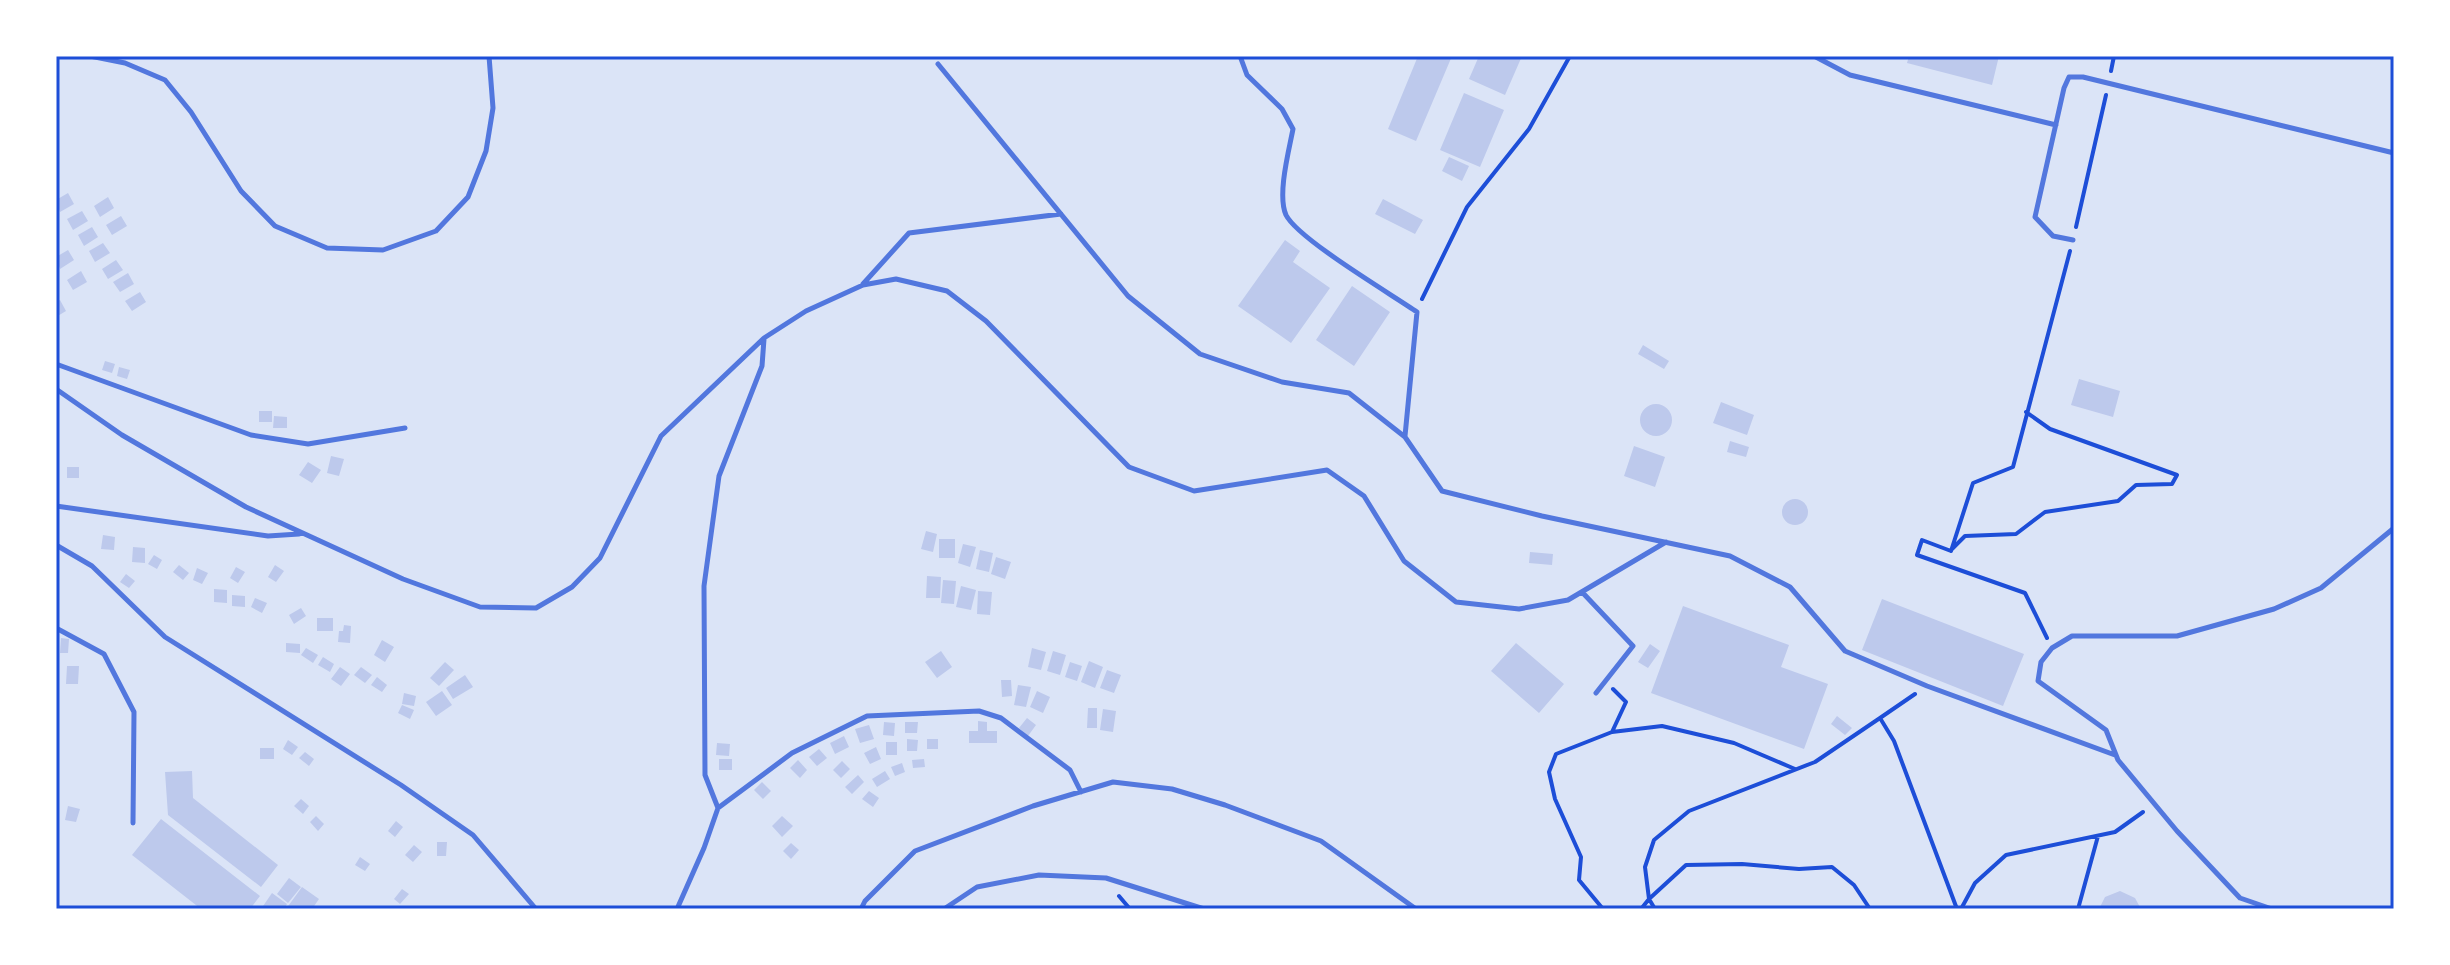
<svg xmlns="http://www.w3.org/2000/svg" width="2450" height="965" font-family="'DejaVu Sans',sans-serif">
<rect width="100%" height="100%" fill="#f2f2f2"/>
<path fill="#dbe4f7" d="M56,56H2394V909H56Z"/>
<path fill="#bdc9ec" d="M1418,56H1452L1416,141L1388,129Z
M1479,56H1522L1505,95L1469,79Z
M1909,56H1999L1992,85L1907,63Z
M1464,93L1504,110L1480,167L1440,150Z
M1449,157L1469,166L1462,181L1442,171Z
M68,193L74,204L60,212L56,200Z
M108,197L114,208L100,217L94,206Z
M1383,199L1423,220L1415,234L1375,214Z
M82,211L88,221L73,230L67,219Z
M121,216L127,226L112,235L106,225Z
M92,227L98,237L84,246L78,235Z
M1285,240L1300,251L1293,262L1330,288L1291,343L1238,306Z
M103,243L110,253L95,262L89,251Z
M68,250L74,260L60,269L56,257Z
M116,260L123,270L108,279L102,269Z
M81,271L87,282L73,290L67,280Z
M128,273L134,284L120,292L113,282Z
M1352,286L1390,312L1354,366L1316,340Z
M140,292L146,302L132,311L125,301Z
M60,300L66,311L56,317V302Z
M1643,345L1669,361L1664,369L1638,354Z
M105,361L115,364L112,373L102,370Z
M119,367L130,370L127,379L117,376Z
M2079,379L2120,391L2113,417L2071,405Z
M1721,402L1754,415L1747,435L1713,423Z
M1640 420a16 16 0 1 1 32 0a16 16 0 1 1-32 0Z
M259,411H272V422H259Z
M274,416L287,417V428H273Z
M1730,441L1749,447L1746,457L1727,452Z
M1634,446L1665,457L1655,487L1624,476Z
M331,456L344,459L339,476L327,473Z
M308,462L321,470L312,483L299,475Z
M67,467H79V478H67Z
M1782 512a13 13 0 1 1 26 0a13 13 0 1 1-26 0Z
M926,531L937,534L933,552L921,549Z
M103,535L115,537L114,550L101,549Z
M939,539H955V558H939Z
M963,544L976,547L970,567L958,563Z
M133,547L145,548V563L132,562Z
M980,550L993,553L989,572L976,569Z
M1530,552L1553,554L1552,565L1529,563Z
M154,555L162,560L157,569L148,564Z
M996,557L1011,562L1005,579L991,574Z
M179,565L189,573L183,580L173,572Z
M275,565L284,571L276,582L268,577Z
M236,567L245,572L238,583L230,578Z
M197,568L208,573L202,584L193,580Z
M126,574L135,581L129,588L120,582Z
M927,576L941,577L940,598H926Z
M943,580L956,581L954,604L941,603Z
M961,586L976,590L971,610L956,607Z
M214,589L227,590V603L214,602Z
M978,591L992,592L990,615L977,614Z
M232,595L245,596V607L232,606Z
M255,598L267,603L262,613L251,607Z
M1882,599L2024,654L2003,706L1862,650Z
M1683,606L1789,645L1781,667L1828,684L1804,749L1651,693Z
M301,608L306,616L294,624L289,615Z
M317,618H333V631H317Z
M344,625L351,626L350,643L338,642L339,631H343Z
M61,638L69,639L68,653H60Z
M382,640L394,647L385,662L374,655Z
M286,643L300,644V653L286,652Z
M1516,643L1564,684L1539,713L1491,671Z
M1650,644L1660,651L1648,668L1638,662Z
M306,648L318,655L313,663L301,655Z
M1032,648L1046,652L1041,670L1028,667Z
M941,651L952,667L937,678L925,662Z
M1053,651L1066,655L1060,675L1047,671Z
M323,657L334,664L330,672L318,665Z
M1089,661L1103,667L1095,688L1081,682Z
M445,662L454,670L439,686L430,678Z
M1070,662L1082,666L1077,681L1065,677Z
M67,666H79L78,684H66Z
M340,667L350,674L341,686L331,679Z
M361,667L372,675L365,683L354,675Z
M1107,670L1121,675L1114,693L1100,688Z
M465,675L473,687L453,699L446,688Z
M377,677L387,685L382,692L371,685Z
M1001,680H1011L1012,696L1002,697Z
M1018,685L1031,687L1026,707L1014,705Z
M442,691L452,705L436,716L426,702Z
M1037,691L1050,697L1043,713L1030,707Z
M404,693L416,696L414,706L402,704Z
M402,705L414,710L410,719L398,713Z
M1088,708H1097V728H1087Z
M1103,709L1116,711L1113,732L1100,730Z
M1837,716L1852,728L1845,735L1831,724Z
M1027,718L1036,725L1028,736L1019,728Z
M978,721L987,722V731H997V743H969V731H978Z
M884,722L895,723L894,736L883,735Z
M905,722H918L917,733H905Z
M869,725L874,739L860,743L855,729Z
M844,736L849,747L835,754L830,743Z
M907,739L918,740L917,751H907Z
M927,739H938V749H927Z
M288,740L298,747L292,755L283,749Z
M886,742H897V755H886Z
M717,743L730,744L729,756L716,755Z
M876,747L881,759L870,764L864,753Z
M260,748H274V759H260Z
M819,749L827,758L817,766L809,757Z
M305,752L314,759L309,766L299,758Z
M719,759H732V770H719Z
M924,759L925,767L913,768L912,760Z
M798,760L807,770L800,778L790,768Z
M842,761L850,769L841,778L833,770Z
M902,763L905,772L895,776L891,767Z
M192,771L193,798L278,865L261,887L168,815L165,772Z
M885,771L890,779L877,787L872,779Z
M858,775L864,782L852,794L845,787Z
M762,782L771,791L763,799L754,790Z
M869,791L879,798L873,807L862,799Z
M301,799L309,806L303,814L294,806Z
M68,806L80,809L76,822L65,820Z
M316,816L324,824L318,831L310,822Z
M782,816L793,826L782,837L772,826Z
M161,819L260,896L250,909H201L132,855Z
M396,821L403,827L395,837L388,831Z
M437,842H447L446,856H437Z
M791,843L799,850L791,859L783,851Z
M414,845L422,852L413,862L405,855Z
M360,857L370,864L365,871L355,865Z
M289,878L301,887L288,903L277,894Z
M302,887L319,899L312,909H286Z
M402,889L409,894L400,904L394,899Z
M2120,891L2135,898L2141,909H2099L2105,897Z
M272,893L287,904L284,909H261Z"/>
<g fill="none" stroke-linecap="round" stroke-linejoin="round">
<path stroke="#1d4ed8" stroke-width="4" d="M2111,71L2114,56
M2076,227L2106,95
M1422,299L1467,207L1529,129L1570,56
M1952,549L1965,536L2016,534L2045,512L2118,501L2136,485L2172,484L2177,475L2050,429L2026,412
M1951,551L1973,483L2013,467L2070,251
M1951,551L1922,540L1917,555L2025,593L2047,638
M1915,694L1880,718L1894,741L1957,909
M1612,732L1626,702L1613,689
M1119,896L1130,909
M1603,909L1579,880L1581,857L1555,799L1549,772L1556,754L1612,732L1662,726L1734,743L1795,769
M1641,909L1649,899L1686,865L1742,864L1799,869L1832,867L1854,885L1870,909
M1655,909L1649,899L1645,867L1654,840L1689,811L1815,762L1880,718
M1961,909L1975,883L2006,855L2115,832L2143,812
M2078,909L2098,836"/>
<path stroke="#5277de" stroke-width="5" d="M90,56L125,63L165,80L191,112L241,191L275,226L327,248L383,250L436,231L468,197L486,151L493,108L489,56
M1240,56L1247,75L1282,109L1293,129C1289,150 1277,195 1286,215C1298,239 1391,294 1417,312L1405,436
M1814,56L1850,75L2056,125
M938,64L1128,296L1200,354L1282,382L1349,393L1405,437L1442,491L1542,516L1730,556L1790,587L1845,651L1927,686L2115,755
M2073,240L2053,236L2035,217L2064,88L2069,77H2083L2394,153
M863,284L909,233L1061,214
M56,364L251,435L308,444L405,428
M56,389L122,435L246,507L403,579L480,607L536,608L572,587L600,558L661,436L764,338L806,311L863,285L896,279L947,291L986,321L1129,467L1194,491L1327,470L1364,496L1404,561L1456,602L1519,609L1568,600L1666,542
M56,506L268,536L299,534
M56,545L92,566L165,637L401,785L473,835L536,909
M1582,592L1633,646L1596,693
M56,628L104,654L134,712L133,823
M718,808L705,775L704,586L719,476L762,366L764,339
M677,909L704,848L718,808L792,753L867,716L979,711L1001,718L1070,770L1081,792
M861,909L865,901L915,851L1033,806L1113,782L1172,789L1225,805L1321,841L1416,909
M944,909L977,887L1039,875L1106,878L1204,909
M2272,909L2240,898L2177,831L2118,760L2106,730L2038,681L2041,662L2052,648L2072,636H2177L2274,609L2321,588L2394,528"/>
</g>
<rect width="2450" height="965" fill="none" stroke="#ffffff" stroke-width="116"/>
<rect x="58" y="58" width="2334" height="849" fill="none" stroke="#1d4ed8" stroke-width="3"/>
</svg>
